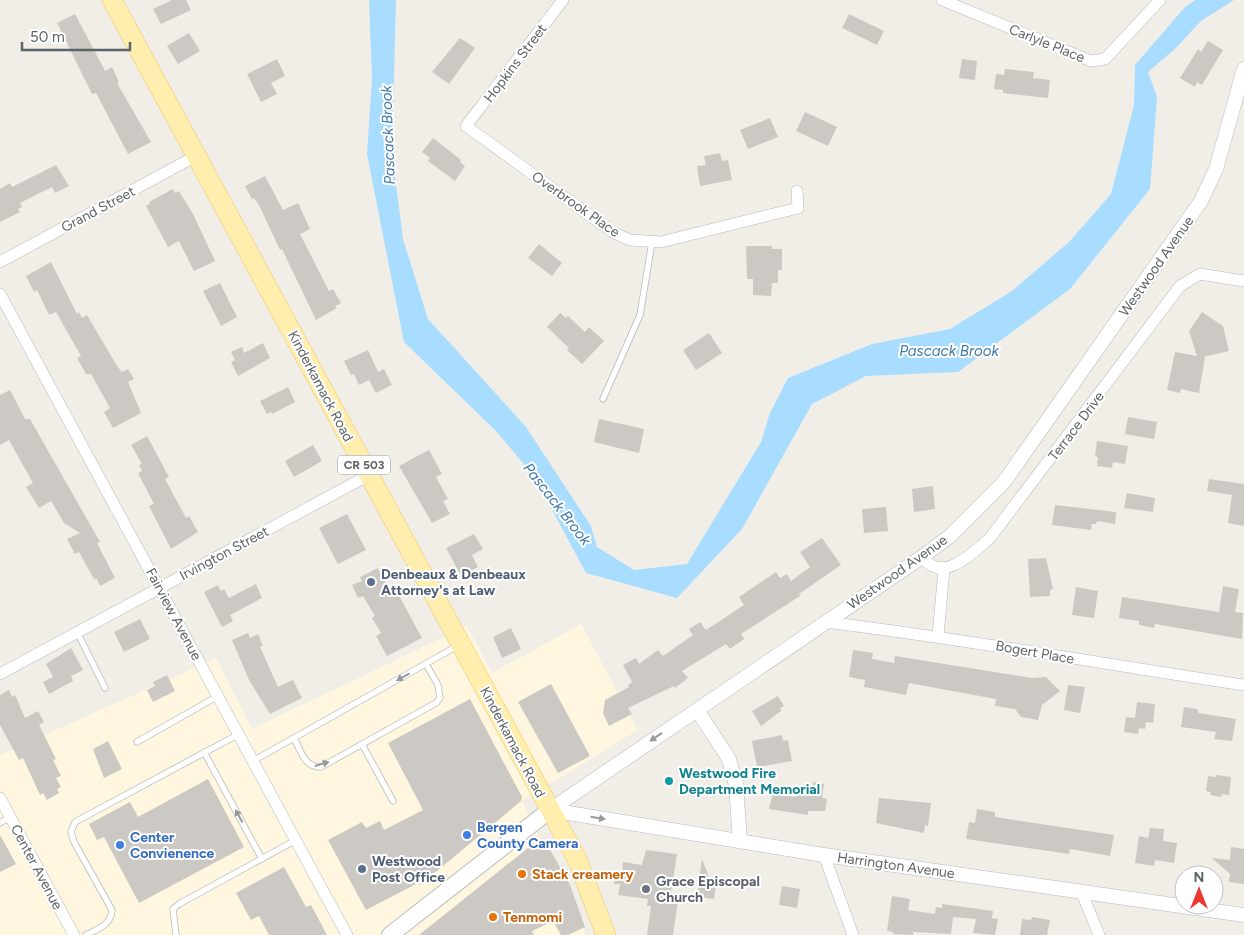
<svg xmlns="http://www.w3.org/2000/svg" width="1244" height="935" font-family="Figtree,sans-serif">
<rect width="100%" height="100%" fill="#f1eee7"/>
<path fill="#fef6de" d="M581,624L638,730L522,801L586,935H0V755L216,658L252,729L467,626L492,673Z"/>
<path fill="#a9ddff" d="M369,0H396L392,153L403,239L428,319L526,427L591,526L597,547L634,570L687,564L761,442L770,413L788,378L872,344L950,329L1012,291L1069,242L1111,194L1134,105L1135,65L1185,7L1195,0H1234L1201,21L1175,49L1148,72L1157,97L1150,189L1070,289L958,372L866,376L812,404L742,529L677,598L586,573L534,476L495,430L404,342L367,154L372,78Z"/>
<path fill="#ccc9c4" d="M172,0H186L191,10L161,24L153,9Z
M75,14L105,71L112,67L119,82L117,83L151,142L128,154L96,93L92,94L57,23Z
M849,14L884,31L877,45L842,28Z
M189,33L200,51L178,64L167,46Z
M460,38L475,48L449,84L432,72Z
M1208,41L1223,50L1202,85L1197,82L1195,87L1180,78L1198,49L1201,52Z
M277,59L285,76L271,83L277,94L261,102L247,74Z
M962,59L977,61L975,80L959,78Z
M1005,69L1034,72L1033,78L1050,80L1048,98L1003,93V90L994,89L996,74L1004,75Z
M805,112L837,127L828,146L796,131Z
M770,118L778,137L748,149L740,130Z
M433,138L461,160L460,162L465,166L455,181L428,161L430,158L422,152Z
M720,153L722,161L728,160L732,180L700,186L697,166L706,165L704,156Z
M56,165L69,186L55,193L52,187L20,203L22,207L18,209L20,212L0,222V189L10,183L12,187Z
M265,176L283,210L298,203L310,229L300,234L329,291L333,289L341,303L335,306L337,308L316,320L282,249L280,250L259,205L254,198L252,199L245,186Z
M173,189L175,193L179,191L193,214L215,261L194,271L179,241L168,247L146,206L150,204L149,202Z
M539,244L562,263L552,276L528,258Z
M746,246H772V249H782V270H778V283H772L771,296L753,295V279H747Z
M51,262L77,314L79,312L82,318L87,315L117,366L122,372L128,369L134,379L128,382L141,413L113,428L104,412L110,408L91,374H86L77,358L81,356L56,312L49,315L37,290L34,292L26,276Z
M220,283L237,317L221,326L203,291Z
M1202,312L1223,326L1229,351L1203,357H1205L1199,393L1181,389L1180,393L1167,390L1175,352L1197,356L1189,331Z
M560,313L566,318L568,316L585,332L589,327L604,341L582,364L567,350L569,348L547,327Z
M709,333L722,353L696,370L683,350Z
M263,343L270,358L238,376L231,362L235,360L231,352L242,347L244,353Z
M368,350L378,372L384,369L392,385L376,393L369,380L359,385L354,374L351,375L344,361Z
M288,387L295,402L272,414L271,412L267,414L260,401Z
M10,390L25,419H30L100,542L97,543L115,578L100,586L97,579H94L79,552L75,554L67,539L80,533L64,523L51,501L39,508L26,487L33,483L9,440L0,445V395Z
M1128,417L1157,422L1154,439L1125,434Z
M599,419L644,429L639,453L594,442Z
M147,436L169,477L165,479L186,518L189,516L198,532L171,549L149,506L154,504L138,473L142,471L139,465L142,464L131,445Z
M1097,441L1128,446L1125,464L1113,462L1112,468L1097,466L1098,458L1095,455Z
M313,445L322,461L294,477L285,461Z
M429,450L442,474L436,477L448,499L443,501L450,514L432,523L399,466Z
M1209,479L1244,484V526L1228,523L1232,495L1207,491Z
M933,486L935,509L914,512L912,489Z
M1127,493L1155,498L1153,512L1124,508Z
M1055,505L1116,512L1115,524L1097,521L1096,524H1092L1091,530L1052,525Z
M886,507L888,531L864,533L862,509Z
M347,514L366,550L338,564L319,528Z
M474,534L483,549L472,555L478,567L461,576L446,548Z
M822,538L841,565L799,594L800,596L741,634L744,639L730,649L726,644L682,671L688,678L675,688L674,686L628,708L632,714L609,726L603,713L605,700L629,687L628,685L632,682L623,665L636,658L639,664L658,650L663,656L693,635L689,629L700,622L706,630L744,605L739,597L776,572L780,578L787,574L791,581L810,567L800,552Z
M1046,558L1053,589L1050,590V596L1030,597L1028,559Z
M378,568L391,595L397,592L422,638L387,656L376,636L381,633L372,618L375,616L363,596L358,598L352,585L362,581L360,577Z
M256,584L262,598L230,615L233,621L222,627L204,592L218,585L221,591L224,589L229,598Z
M1223,586L1239,589L1235,612L1243,613L1242,639L1155,624L1154,628L1139,625V621L1119,618L1122,597L1219,612Z
M1076,587L1098,591L1094,618L1072,615Z
M140,619L150,639L124,652L114,632Z
M511,628L521,649L502,658L493,637Z
M248,633L250,638L258,634L263,646L260,647L278,687L293,680L302,698L270,714L249,680L232,640Z
M71,648L83,670L71,676L73,681L49,694L43,682L53,677L46,664Z
M853,650L873,653L872,659L894,663L895,656L1032,678L1046,677L1060,691L1042,705L1038,720L1021,717L1015,709L995,706L996,699L909,683L906,695L864,687L865,680L849,677Z
M167,675L175,691L153,702L147,690L155,686L153,682Z
M551,684L590,756L558,773L518,702Z
M1068,685L1085,687L1080,713L1064,710Z
M9,690L12,697L15,695L25,718L38,711L44,722L39,725L56,759L53,760L61,776L56,778L61,787L57,789L59,793L47,800L43,793L40,795L23,758L19,760L0,725V695Z
M778,696L784,706L780,708L781,711L761,726L752,711Z
M470,699L522,797L521,801L420,885L418,883L366,910L328,840L362,822L366,828L380,821L384,830L423,810L388,743Z
M1137,702L1155,704L1153,723L1146,722L1145,729L1139,728L1138,734L1124,732L1126,717L1135,718Z
M1184,707L1197,709L1199,713L1236,719L1232,741L1214,739L1216,732L1181,727Z
M782,735L783,741L788,740L792,761L757,767L752,741Z
M108,741L122,769L104,778L93,749Z
M1216,775L1231,777L1229,795L1222,794L1221,797L1210,795L1211,792L1206,791L1208,776L1216,777Z
M208,779L244,847L139,903L104,837L97,840L89,824L130,802L138,817Z
M813,782L824,784L822,798L827,799L825,811H808V815L769,809L773,793L796,797L797,793L803,794L804,790L812,791Z
M879,798L931,803L928,826L925,825L924,833L876,823Z
M977,809L995,812V817L1114,835L1110,856L1070,849L1069,854L966,839L969,822L975,823Z
M1150,828L1164,829L1163,841L1177,843L1174,863L1155,860L1154,866L1135,863L1139,836L1148,838Z
M0,835L16,864L0,872Z
M538,840L545,841L570,885L585,927L568,935H561L553,921L532,931L534,935H419Z
M1231,847L1244,849V884L1229,882L1230,874L1212,858L1230,860Z
M646,850L677,854L671,893L679,894L673,935H647L651,906H647L648,899L618,895L620,884H614L616,872L622,873L623,862L642,865Z
M702,859L709,877L717,878L714,899L697,897Z
M284,867L306,907L311,905L327,935H269L259,916L251,920L236,893Z
M782,886L800,889L797,908L779,905Z
M892,896L910,899L908,910L935,914L936,907L942,908V904L993,911L992,918L998,919L995,935L973,933L976,919L953,917L951,934L913,932V935L893,934V932L887,931Z
M1032,917L1050,920L1047,935H1020L1022,919L1031,920Z"/>
<g fill="none" stroke-linecap="round" stroke-linejoin="round">
<defs>
<path id="service" d="M603,399L640,315L652,242
M77,632L105,688
M294,738C301,751 304,767 321,767L436,703L440,698L438,685L426,664
M137,742L218,696
M362,744L393,801
M204,752L262,859
M253,761L459,645
M0,823L10,817
M86,935C98,929 111,925 112,910L74,842L71,832L75,822L239,734
M176,935L173,909L179,904L296,840"/>
<path id="minor" d="M563,0L466,126L614,233L630,240L661,242L798,208L797,191
M942,0L1091,61L1105,59L1160,0
M0,262L196,156
M0,294L347,935
M922,557C942,584 972,554 990,538L1180,286L1200,274L1244,281
M825,622C965,639 1104,664 1244,685
M938,636L944,569
M0,674L369,475
M0,798L74,935
M824,855L853,935
M1082,893L1099,935"/>
<path id="tertiary" d="M697,710L729,759L736,785L740,841
M550,810L922,557L950,536L1004,482L1201,201L1216,169L1244,69
M550,810L824,855L1244,915"/>
<path id="secondary" d="M390,935L550,810"/>
<path id="primary" d="M112,0L577,859L606,935"/>
</defs>
<use href="#service" stroke="#b7b9bd" stroke-width="7"/>
<use href="#minor" stroke="#b7b9bd" stroke-width="12"/>
<use href="#tertiary" stroke="#b7b9bd" stroke-width="15"/>
<use href="#secondary" stroke="#b8bcc0" stroke-width="18"/>
<use href="#primary" stroke="#f4c35d" stroke-width="20"/>
<use href="#service" stroke="#fff" stroke-width="5.5"/>
<use href="#minor" stroke="#fff" stroke-width="11"/>
<use href="#tertiary" stroke="#fff" stroke-width="14"/>
<use href="#secondary" stroke="#fff" stroke-width="16"/>
<use href="#primary" stroke="#ffeeae" stroke-width="19"/>
</g>
<defs><path id="oneway-solid" d="M-6-.8H1V-3.2L6.5 0L1 3.2V.8H-6Z" transform="scale(1.25)"/></defs>
<g fill="#969a9c">
<use href="#oneway-solid" transform="translate(403 677) rotate(151)"/>
<use href="#oneway-solid" transform="translate(656 737) rotate(146)"/>
<use href="#oneway-solid" transform="translate(322 764) rotate(-16)"/>
<use href="#oneway-solid" transform="translate(239 816) rotate(-119)"/>
<use href="#oneway-solid" transform="translate(598 818) rotate(9)"/>
</g>
<g fill="#5c6f8a" stroke="#fff" stroke-width="2">
<circle cx="371" cy="582" r="5"/>
<circle cx="362" cy="869" r="5"/>
</g>
<circle fill="#0f9aa8" stroke="#fff" stroke-width="2" cx="669" cy="781" r="5"/>
<g fill="#3f7fe0" stroke="#fff" stroke-width="2">
<circle cx="467" cy="835" r="5"/>
<circle cx="120" cy="845" r="5"/>
</g>
<g fill="#e8710a" stroke="#fff" stroke-width="2">
<circle cx="522" cy="874" r="5"/>
<circle cx="493" cy="917" r="5"/>
</g>
<circle fill="#6b7280" stroke="#fff" stroke-width="2" cx="646" cy="889" r="5"/>
<g text-anchor="middle" stroke-width="4" stroke-linejoin="round" paint-order="stroke">
<rect fill="#fff" stroke="#8e9295" stroke-width="1" x="338" y="455.5" width="52" height="19" rx="4"/>
<g font-size="12" font-weight="bold" fill="#5e6367">
<text x="364" y="469">CR 503</text>
</g>
<g font-size="14" fill="#5e6367" stroke="#fff">
<text transform="translate(1047 43) rotate(22)" y="5">Carlyle Place</text>
<text transform="translate(515 63) rotate(-53)" y="5">Hopkins Street</text>
<text transform="translate(576 204) rotate(35)" y="5">Overbrook Place</text>
<text transform="translate(98 209) rotate(-28)" y="5">Grand Street</text>
<text transform="translate(1156 266) rotate(-55)" y="5">Westwood Avenue</text>
<text transform="translate(321 386) rotate(62)" y="5">Kinderkamack Road</text>
<text transform="translate(1076 426) rotate(-53)" y="5">Terrace Drive</text>
<text transform="translate(224 553) rotate(-28)" y="5">Irvington Street</text>
<text transform="translate(897 572) rotate(-35)" y="5">Westwood Avenue</text>
<text transform="translate(174 614) rotate(62)" y="5">Fairview Avenue</text>
<text transform="translate(1035 652) rotate(10)" y="5">Bogert Place</text>
<text transform="translate(513 742) rotate(62)" y="5">Kinderkamack Road</text>
<text transform="translate(896 865) rotate(8)" y="5">Harrington Avenue</text>
<text transform="translate(37 867) rotate(62)" y="5">Center Avenue</text>
</g>
<g font-size="14" font-weight="bold" fill="#4e5e75" stroke="#fff" text-anchor="start">
<text x="381" y="579">Denbeaux &amp; Denbeaux<tspan x="381" dy="16">Attorney's at Law</tspan></text>
<text x="372" y="866">Westwood<tspan x="372" dy="16">Post Office</tspan></text>
</g>
<g font-size="14" font-weight="bold" fill="#0d838f" stroke="#fff" text-anchor="start">
<text x="679" y="778">Westwood Fire<tspan x="679" dy="16">Department Memorial</tspan></text>
</g>
<g font-size="14" font-weight="bold" fill="#366cbe" stroke="#fff" text-anchor="start">
<text x="477" y="832">Bergen<tspan x="477" dy="16">County Camera</tspan></text>
<text x="130" y="842">Center<tspan x="130" dy="16">Convienence</tspan></text>
</g>
<g font-size="14" font-weight="bold" fill="#c56008" stroke="#fff" text-anchor="start">
<text x="532" y="879">Stack creamery</text>
<text x="503" y="922">Tenmomi</text>
</g>
<g font-size="14" font-weight="bold" fill="#5b616d" stroke="#fff" text-anchor="start">
<text x="656" y="886">Grace Episcopal<tspan x="656" dy="16">Church</tspan></text>
</g>
<g font-size="15" font-style="italic" fill="#3f78ab" stroke="#fff">
<text transform="translate(388 135) rotate(-92)" y="5">Pascack Brook</text>
<text x="949" y="356">Pascack Brook</text>
<text transform="translate(557 504) rotate(52)" y="5">Pascack Brook</text>
</g>
</g>
<g transform="translate(1199 890)"><circle r="24" fill="#ffffff" stroke="#bfc1c2"/>
<path d="M0-4L9 19L0 12L-9 19Z" fill="#ec3831"/>
<text y="-8" font-size="14" font-weight="bold" text-anchor="middle" fill="#5e6367">N</text>
</g>
<path d="M22 42v8h108v-8" fill="none" stroke="#5e6367" stroke-width="2.5"/>
<text x="30" y="42" font-size="15" fill="#5e6367" stroke="#ffffff" stroke-width="4" paint-order="stroke">50 m</text>
</svg>
